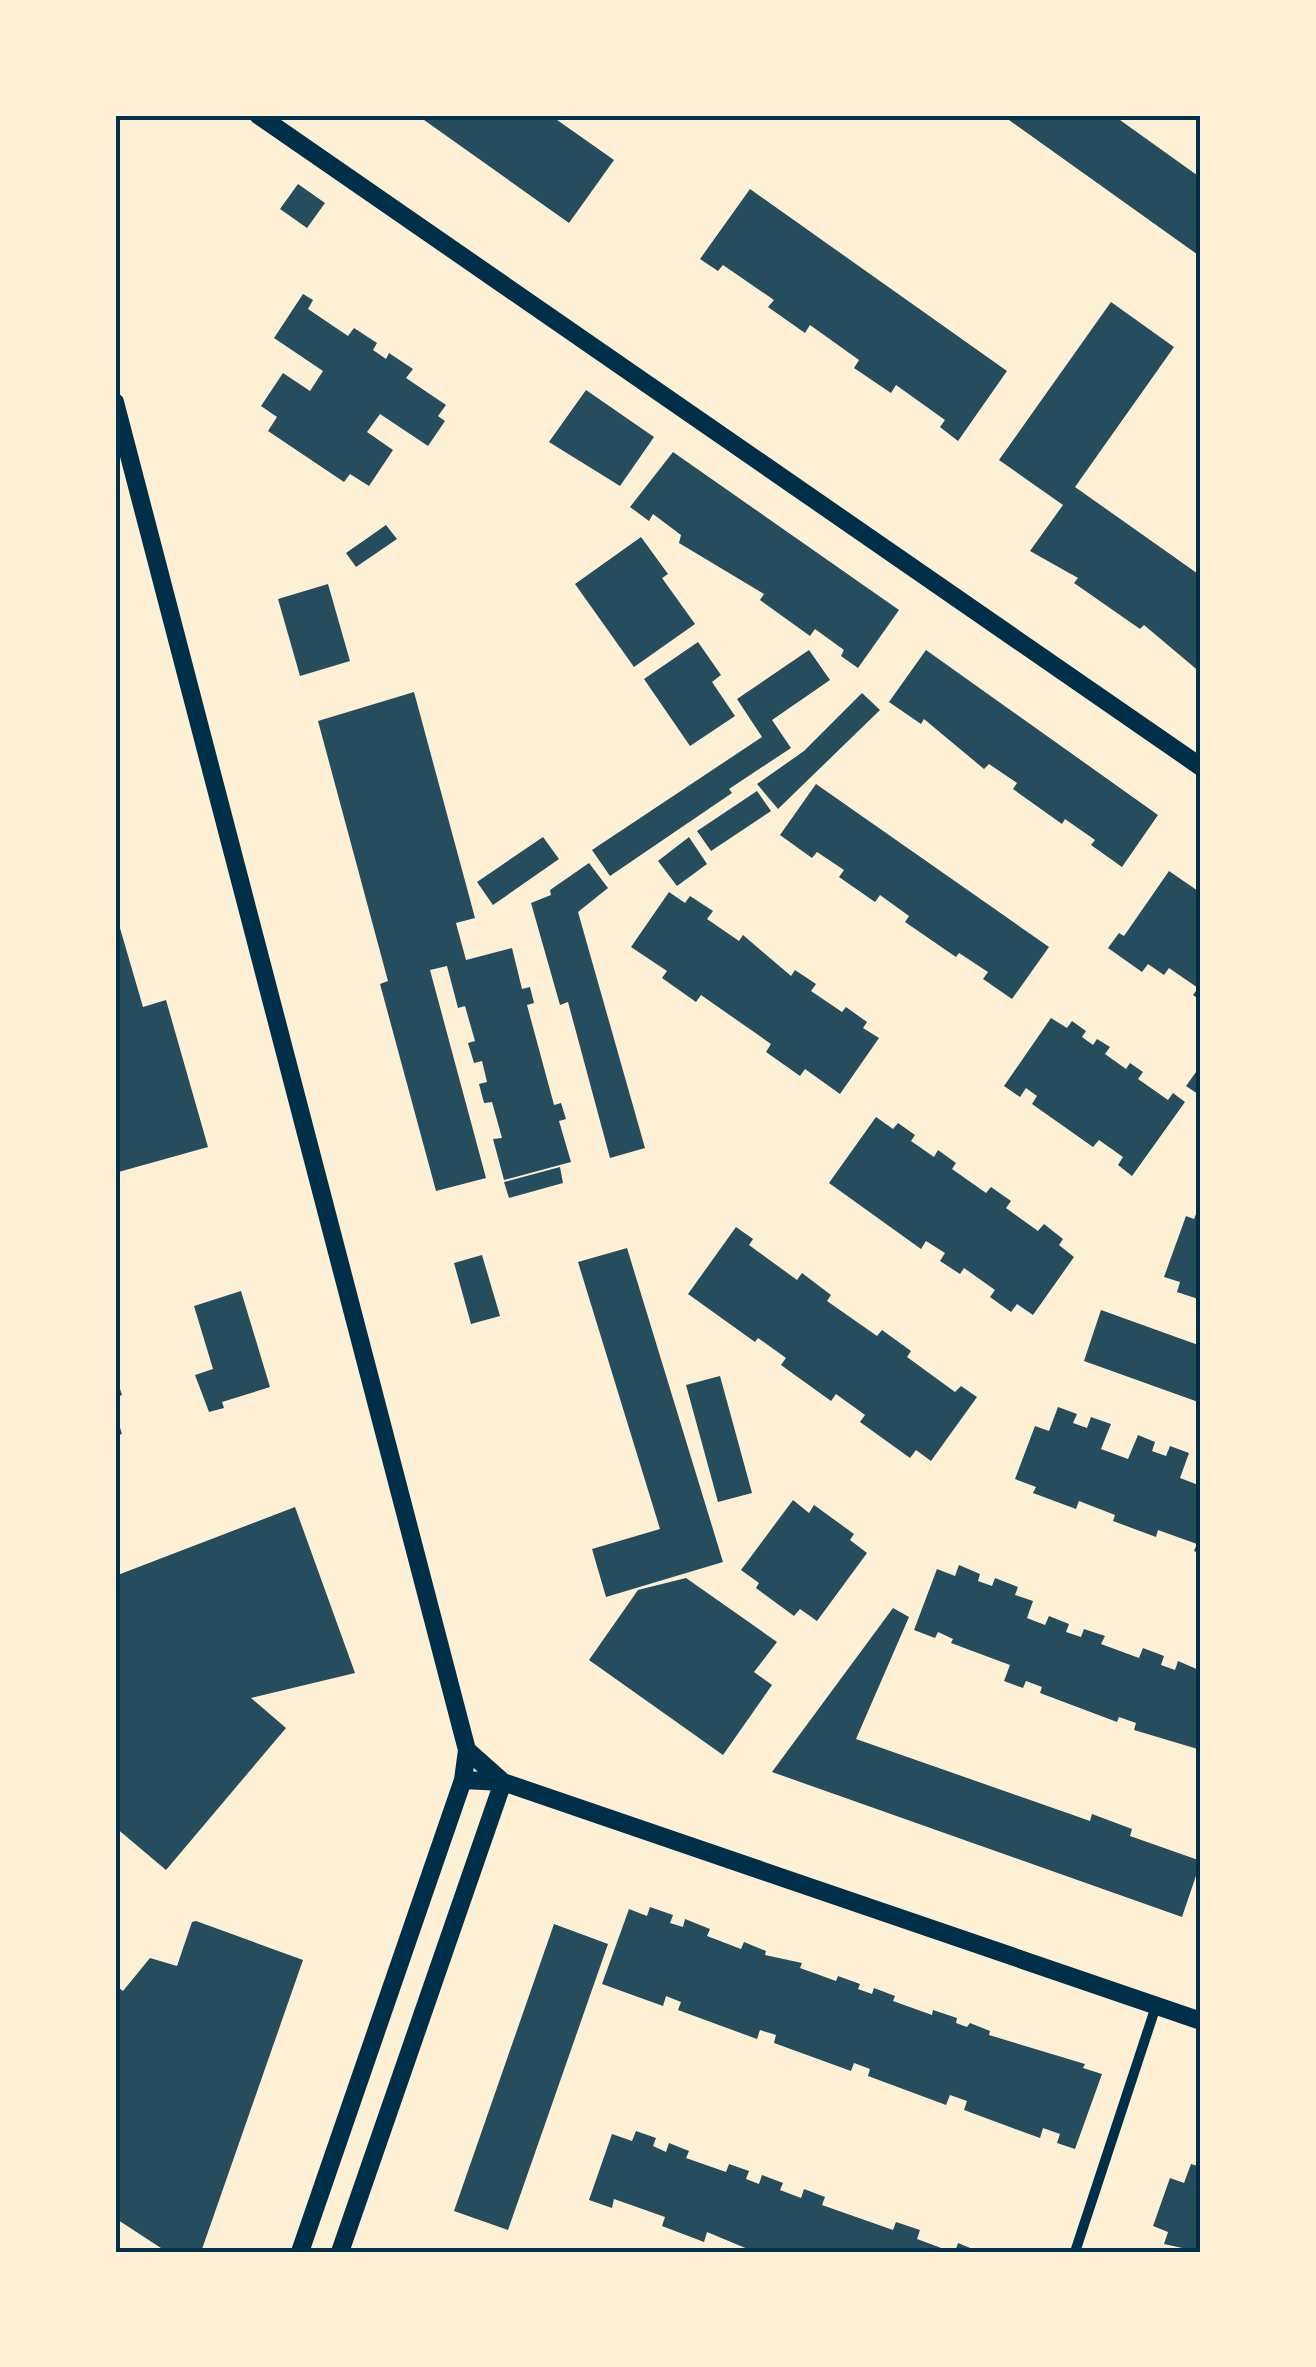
<svg xmlns="http://www.w3.org/2000/svg" width="1316" height="2367" font-family="'Varela Round',sans-serif">
<rect width="100%" height="100%" fill="#fdf0d5"/>
<path fill="#264d5e" d="M417,115H550L614,160L569,223Z
M1002,115H1113L1201,178V257Z
M298,184L325,203L307,228L280,209Z
M750,189L1007,371L958,441L940,427L945,420L896,385L891,393L854,368L859,360L810,325L805,333L768,307L774,300L723,265L718,271L700,259Z
M303,294L313,300L308,309L348,336L354,328L377,343L373,350L386,359L389,353L413,369L406,378L446,405L438,416L445,421L428,446L380,414L367,432L393,450L369,486L350,474L344,482L268,431L277,417L261,406L283,373L310,391L323,371L274,338Z
M1111,302L1174,347L1075,487L1201,576V673L1144,625L1140,629L1074,583L1078,578L1030,551L1063,505L999,460Z
M586,390L654,437L620,486L549,442Z
M673,452L899,610L858,668L841,656L844,650L815,629L810,636L760,600L764,594L679,543L681,535L653,514L649,521L630,507Z
M386,525L397,539L356,567L346,553Z
M641,537L668,574L662,578L695,624L634,667L575,584Z
M328,584L350,661L300,676L278,599Z
M698,642L721,675L712,682L735,716L690,746L644,679Z
M809,650L830,680L772,720L791,748L729,789L732,793L610,876L592,850L762,737L737,699Z
M926,650L1158,815L1122,867L1091,845L1095,840L1065,819L1062,824L1013,789L1017,783L989,764L984,769L924,719L921,724L889,702Z
M414,692L475,918L456,923L466,960L512,948L522,989L530,987L534,1003L527,1005L554,1105L561,1103L566,1119L559,1121L571,1162L504,1180L493,1139L502,1138L492,1102L484,1103L479,1084L487,1082L482,1061L474,1063L468,1043L475,1041L465,1006L458,1008L447,966L430,970L486,1178L436,1191L380,984L388,981L318,721Z
M862,693L880,710L778,809L757,784L804,751Z
M816,784L1049,947L1012,999L983,979L988,972L959,953L956,957L905,922L909,916L880,895L875,902L839,877L844,870L817,852L812,858L780,835Z
M757,791L771,811L711,851L697,831Z
M543,837L559,859L493,905L477,882Z
M689,837L707,864L677,886L658,861Z
M589,863L608,888L578,912L645,1148L610,1158L568,1002L560,1005L531,903L551,895L550,890Z
M1169,871L1201,893V1001L1193,995L1198,988L1169,968L1164,975L1148,964L1142,972L1108,948L1119,933L1124,936Z
M669,892L685,903L690,896L713,911L707,919L739,941L743,935L791,976L795,970L816,984L811,991L842,1012L846,1007L867,1022L863,1028L879,1038L840,1094L805,1069L800,1076L766,1052L771,1044L701,995L696,1002L662,978L667,971L631,947Z
M115,911L143,1007L166,1000L208,1147L115,1173Z
M1051,1018L1067,1028L1072,1021L1086,1031L1082,1037L1093,1045L1097,1039L1110,1047L1105,1054L1126,1069L1130,1063L1143,1072L1138,1079L1168,1100L1173,1093L1185,1102L1132,1176L1118,1165L1123,1157L1099,1140L1093,1147L1032,1104L1037,1096L1026,1088L1020,1097L1004,1086Z
M1201,1065V1096L1186,1086Z
M876,1117L893,1129L898,1123L915,1135L911,1141L934,1157L938,1150L956,1163L952,1169L986,1193L991,1187L1011,1201L1006,1208L1038,1231L1044,1224L1063,1239L1059,1245L1074,1257L1033,1315L1017,1304L1011,1312L990,1297L995,1290L964,1268L960,1274L940,1261L945,1253L926,1241L921,1249L829,1183Z
M560,1167L563,1183L509,1198L504,1182Z
M1201,1202V1300L1177,1292L1180,1282L1164,1277L1186,1216L1194,1219Z
M736,1227L753,1239L749,1245L797,1280L802,1273L831,1295L827,1301L877,1336L882,1330L911,1351L907,1357L955,1392L961,1386L977,1397L931,1461L916,1450L910,1458L860,1422L865,1415L836,1394L831,1401L781,1365L786,1358L758,1338L755,1342L688,1294Z
M627,1248L723,1562L606,1597L592,1549L660,1529L578,1262Z
M482,1255L500,1316L471,1324L454,1263Z
M241,1291L270,1387L222,1402L224,1408L209,1412L195,1375L213,1369L194,1306Z
M1101,1310L1201,1346V1403L1084,1361Z
M115,1374L122,1395L115,1398Z
M720,1376L752,1493L718,1502L686,1385Z
M1058,1407L1077,1414L1073,1423L1087,1428L1091,1417L1111,1424L1101,1449L1128,1459L1138,1435L1155,1442L1152,1451L1166,1456L1170,1446L1189,1453L1180,1478L1201,1486V1554L1194,1551L1197,1544L1158,1530L1156,1537L1113,1521L1115,1515L1079,1501L1076,1509L1033,1493L1036,1487L1015,1479L1035,1426L1049,1431Z
M115,1412L122,1434L115,1436Z
M793,1500L809,1513L814,1505L854,1534L850,1540L867,1553L817,1621L800,1609L794,1616L756,1588L759,1583L741,1570Z
M295,1507L355,1673L251,1698L286,1728L166,1870L115,1827V1576Z
M959,1565L980,1574L978,1581L992,1586L995,1578L1018,1587L1015,1595L1033,1601L1027,1618L1045,1625L1049,1616L1069,1624L1066,1632L1081,1637L1084,1629L1105,1636L1101,1644L1139,1658L1143,1648L1164,1656L1161,1665L1175,1670L1178,1661L1199,1670L1201,1750L1134,1730L1136,1723L1119,1717L1117,1722L1040,1693L1042,1687L1026,1681L1023,1688L1004,1681L1010,1665L951,1643L953,1639L938,1632L935,1638L914,1630L937,1569L955,1576Z
M686,1578L777,1642L754,1672L772,1685L723,1755L589,1660L638,1590Z
M893,1608L909,1617L856,1739L1090,1821L1092,1814L1132,1829L1130,1836L1201,1861L1182,1917L772,1772Z
M650,1907L673,1915L670,1923L683,1927L685,1919L710,1929L707,1936L741,1949L744,1942L766,1951L765,1955L802,1963L800,1968L836,1981L838,1976L860,1984L858,1989L872,1994L874,1988L895,1996L893,2001L932,2015L933,2010L957,2018L956,2023L967,2027L970,2023L990,2031L989,2035L1085,2064L1083,2068L1102,2074L1075,2149L1057,2143L1060,2134L1043,2128L1040,2138L964,2110L967,2101L950,2095L946,2105L868,2076L870,2069L854,2063L851,2071L774,2043L776,2035L760,2030L757,2039L678,2010L681,2002L666,1996L663,2006L602,1984L629,1909L647,1916Z
M196,1921L303,1960L201,2252H167L115,2218V1985L123,1991L150,1958L177,1966L192,1922Z
M554,1924L608,1944L508,2230L454,2211Z
M636,2131L656,2138L653,2146L666,2152L669,2143L689,2151L686,2158L726,2172L729,2164L749,2171L746,2179L759,2184L762,2175L783,2183L780,2190L801,2198L804,2189L825,2197L822,2205L893,2230L896,2222L920,2230L917,2239L952,2252H755L707,2232L704,2242L662,2226L665,2217L614,2199L612,2208L589,2200L612,2134L632,2141Z
M1191,2164L1201,2167V2252L1164,2244L1168,2232L1153,2226L1170,2178L1184,2183Z
M958,2243L980,2252H955Z"/>
<g fill="none" stroke-linecap="round" stroke-linejoin="round">
<path stroke="#003049" stroke-width="10" d="M1075,2252L1156,2006"/>
<path stroke="#003049" stroke-width="18" d="M258,115L1201,767
M115,402L467,1750L503,1782
M463,1780L503,1782L1201,2021
M300,2252L463,1780L467,1750
M340,2252L503,1782"/>
</g>
<rect width="1316" height="2367" fill="none" stroke="#fdf0d5" stroke-width="235"/>
<rect x="118" y="118" width="1080" height="2132" fill="none" stroke="#003049" stroke-width="4"/>
</svg>
